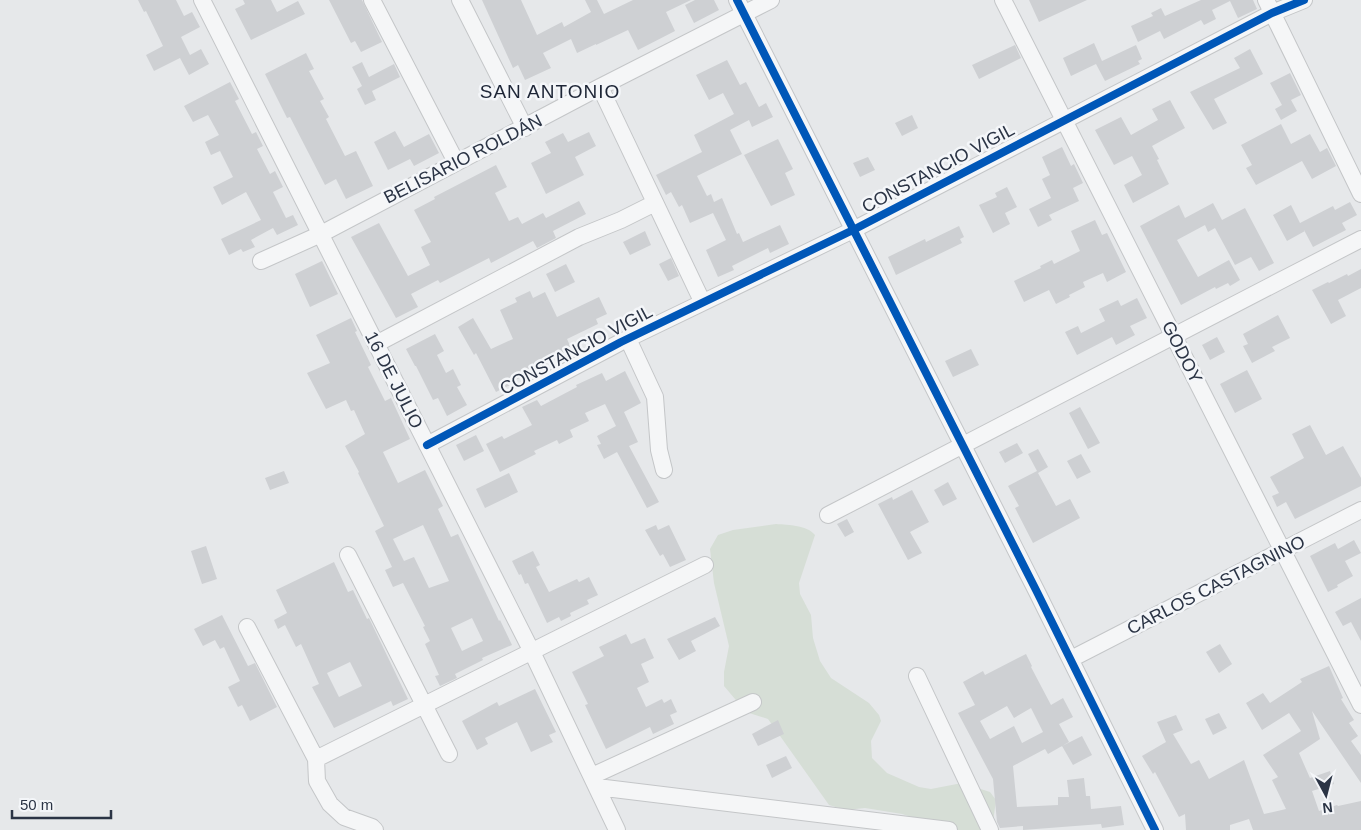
<svg xmlns="http://www.w3.org/2000/svg" width="1361" height="830" font-family="Helvetica,sans-serif">
<rect width="100%" height="100%" fill="#e6e8ea"/>
<path fill="#d6ded6" d="M776,524C789,525 807,525 815,535L799,583L800,594L811,615L813,638L820,661L831,678L869,703L879,715L881,721L871,741L872,758L887,773L919,787L931,789L962,783L990,792L996,800L992,830H934L915,818L902,814L865,808L846,810L829,805L768,719L746,712L724,686V672L729,646L714,583L710,549L718,535L733,530Z"/>
<path fill="#ced0d3" fill-rule="evenodd" d="M138,0H176L184,16L192,12L200,27L181,37L190,55L201,49L209,64L189,75L180,58L154,71L146,55L163,46L146,11L144,12Z
M243,0H271L277,12L298,1L305,14L251,40L235,9L245,4Z
M329,0H362L382,42L361,52L355,41L351,43Z
M482,0H521L537,35L562,22L564,27L591,12L585,0H597L604,14L633,0H691L666,12L675,31L638,50L628,30L596,45V44L577,53L571,39L543,53L551,68L525,80L518,65L513,68Z
M695,0H714L719,10L694,23L685,5Z
M1029,0H1087L1039,22Z
M1201,0H1253L1257,9L1238,18L1230,1L1212,10L1216,19L1204,25L1201,20L1164,39L1160,31L1138,42L1131,26L1153,16L1151,13L1161,8L1165,16Z
M1094,43L1102,61L1136,45L1142,59L1138,61L1140,64L1105,81L1096,64L1071,76L1063,58Z
M1015,45L1021,58L979,79L972,65Z
M1250,49L1263,74L1214,99L1227,123L1213,130L1190,92L1240,68L1234,58Z
M306,53L314,69L309,71L324,99L320,101L329,117L326,119L345,156L356,151L373,186L346,199L336,179L325,185L290,117L287,118L265,74Z
M727,60L740,85L746,82L759,107L766,103L773,117L752,127L749,120L730,130L742,154L697,176L707,196L711,194L714,202L722,198L737,234L739,233L743,242L780,225L789,244L770,253L768,248L732,266L734,270L718,277L706,250L726,240L713,213L690,223L682,205L679,207L671,192L666,195L656,175L702,152L694,135L734,114L723,93L709,100L696,75Z
M362,62L369,77L394,64L400,77L372,91L376,100L365,105L357,89L362,86L352,67Z
M1290,73L1301,95L1291,100L1297,111L1281,120L1275,109L1282,105L1270,83Z
M230,82L239,99L235,101L252,134L256,132L263,146L257,149L270,174L275,171L283,187L273,192L286,218L293,215L298,225L277,235L273,228L251,240L255,247L243,252L241,249L229,255L221,239L261,220L246,192L222,205L213,187L233,177L220,151L211,155L205,142L219,135L208,115L193,122L184,106Z
M1170,100L1185,128L1152,146L1159,159L1157,160L1169,184L1133,203L1124,185L1142,175L1132,156L1114,165L1095,130L1121,117L1131,135L1158,120L1152,109Z
M912,115L918,128L902,136L895,123Z
M1281,124L1291,144L1310,134L1320,152L1327,148L1336,166L1312,179L1302,161L1256,185L1246,168L1252,165L1241,145Z
M395,131L404,147L429,134L439,153L414,166L410,159L388,170L374,142Z
M589,132L596,146L575,157L584,175L546,194L531,163L551,153L545,142L563,133L568,142Z
M778,139L793,169L785,173L795,195L771,206L744,155Z
M1062,147L1071,166L1074,164L1083,183L1073,188L1079,201L1049,215L1052,220L1038,227L1029,209L1051,198L1042,179L1050,175L1042,157Z
M868,157L875,170L860,177L853,163Z
M496,165L507,187L495,193L509,221L518,217L522,224L543,213L546,218L579,201L586,214L553,231L556,238L537,248L533,241L491,263L489,258L440,283L438,280L411,294L418,307L396,318L351,237L379,223L408,276L430,265L421,247L431,242L414,210L435,199L434,197Z
M1007,187L1017,207L1005,213L1010,224L993,233L979,205L997,197L995,193Z
M1350,202L1357,215L1342,223L1346,230L1313,247L1304,230L1305,231L1287,241L1273,215L1291,205L1300,223L1333,206L1335,210Z
M1213,203L1222,220L1245,208L1274,263L1259,271L1251,257L1235,265L1215,228L1208,232L1205,225L1177,240L1198,277L1229,260L1240,280L1230,286L1228,283L1216,289L1215,287L1181,305L1140,226L1179,205L1185,218Z
M1095,220L1102,235L1107,233L1126,272L1107,282L1103,273L1083,282L1085,287L1069,295L1070,297L1056,304L1049,290L1024,302L1014,281L1041,268L1040,266L1052,260L1054,264L1080,251L1071,231Z
M959,226L964,237L960,239L962,243L896,275L888,257L925,239L926,242Z
M645,231L651,245L630,255L623,242Z
M671,258L679,276L668,281L659,264Z
M322,261L338,294L310,307L295,274Z
M566,264L575,282L555,292L546,274Z
M1361,269V288L1338,300L1346,316L1331,324L1312,290L1328,282L1329,283L1347,274L1348,276Z
M530,291L533,298L545,292L557,317L599,297L607,314L596,319L598,324L567,339L572,350L546,361L547,365L509,383L510,385L496,392L476,353L474,355L458,327L473,318L491,349L513,339L500,310L517,302L515,298Z
M1137,298L1147,318L1130,326L1135,335L1116,345L1112,337L1077,355L1065,332L1078,326L1081,333L1105,321L1099,309L1118,300L1121,306Z
M1278,315L1290,338L1272,347L1275,351L1252,363L1243,346L1248,344L1243,334Z
M351,318L357,331L355,332L371,365L368,367L385,401L391,398L410,439L383,452L398,483L425,470L443,506L438,509L451,537L458,534L499,621L500,620L512,645L482,658L483,660L455,674L457,678L440,686L435,676L439,675L425,644L430,641L423,627L425,626L403,583L393,587L385,570L392,567L375,531L384,526L358,473L359,472L345,446L365,434L354,410L351,411L346,400L326,409L307,373L330,363L316,335ZM423,525L449,581L429,588L414,557L404,561L393,539ZM472,618L483,641L462,651L451,628Z
M435,334L444,351L437,355L446,373L453,369L461,385L457,387L467,405L447,416L438,398L433,400L416,366H415L406,349Z
M1217,337L1225,352L1210,360L1202,345Z
M971,349L979,365L953,377L945,361Z
M1247,370L1262,399L1235,413L1220,384Z
M625,371L641,403L624,412L638,442L629,446L659,502L647,508L617,452L604,459L597,445L601,444L597,436L616,426L605,404L585,413L589,421L570,430L573,437L559,444L557,440L534,451L536,454L500,472L486,444L502,436L504,439L532,425L522,407L537,400L541,406L577,387L576,385L602,373L606,381Z
M1080,407L1100,443L1088,449L1069,413Z
M1310,425L1326,455L1343,446L1361,478V486L1295,519L1286,502L1277,507L1272,496L1279,493L1270,477L1304,458L1292,434Z
M476,435L484,451L464,461L456,445Z
M1017,443L1023,453L1005,463L999,452Z
M1038,449L1048,467L1038,473L1056,506L1070,499L1080,518L1033,543L1015,508L1019,506L1008,486L1037,471L1028,454Z
M1081,454L1091,472L1077,479L1067,461Z
M284,471L289,483L270,490L265,478Z
M509,473L518,492L485,508L476,489Z
M948,482L957,499L943,506L934,490Z
M912,490L929,522L910,532L922,553L908,560L878,504L892,497L893,500Z
M847,519L854,532L845,537L837,524Z
M656,525L658,530L669,525L686,560L670,567L663,554L660,556L645,530Z
M1354,540L1361,553L1345,561L1353,576L1337,585L1338,587L1328,592L1310,556L1335,543L1338,549Z
M206,546L217,579L202,584L191,551Z
M533,551L540,565L536,567L549,592L577,579L579,582L589,577L598,595L587,600L589,604L570,613L571,616L561,621L559,617L547,623L528,583L525,584L521,574L519,575L512,561Z
M334,562L348,592L353,590L367,619L369,618L408,699L393,706L391,701L334,728L312,687L319,684L301,644L296,647L285,625L278,629L274,620L287,613L276,590ZM350,662L362,686L339,697L327,673Z
M1361,598V641L1351,622L1343,626L1335,612Z
M222,615L248,666L255,663L277,707L250,721L242,705L238,707L228,687L240,681L224,647L220,649L215,640L203,646L194,629Z
M715,617L720,626L691,641L696,651L679,660L667,639Z
M626,634L631,644L645,638L654,658L641,664L649,682L637,688L646,707L662,699L664,703L671,699L677,712L670,715L674,724L653,734L650,727L606,749L585,705L588,704L572,672L604,656L599,647Z
M1220,644L1232,664L1219,673L1206,652Z
M1026,654L1032,666L1031,667L1051,705L1063,698L1073,717L1059,724L1069,742L1048,754L1045,749L1013,766L1017,807L1058,805V797H1069L1067,780L1084,778L1086,796H1090L1091,809L1121,806L1124,825L1102,828L1101,824L1023,830V826L1000,828L997,822L993,779L958,713L975,705L963,682L983,671L985,675ZM1007,706L1014,718L1031,708L1043,732L1022,743L1014,726L990,739L980,721Z
M1329,666L1343,698L1341,699L1354,720L1349,723L1358,736L1351,741L1361,755V783L1312,711L1320,739L1299,753L1310,778L1330,771L1334,784L1312,791L1319,811L1337,805L1338,806L1361,801V830H1253L1249,819L1230,825V830H1186L1185,814L1179,817L1155,772L1153,774L1142,756L1166,742L1157,722L1176,715L1183,730L1173,734L1191,764L1199,760L1209,779L1244,760L1264,814L1286,809L1272,780L1278,777L1263,755L1301,731L1289,713L1262,730L1246,703L1263,693L1270,703L1302,682L1300,679Z
M535,689L556,732L549,735L553,742L531,752L517,722L485,738L488,744L477,750L462,721L497,702L499,706Z
M1219,713L1227,728L1213,735L1205,719Z
M778,720L784,734L758,746L752,734Z
M1082,736L1092,755L1073,765L1062,746Z
M786,756L792,768L772,778L766,765Z"/>
<g fill="none" stroke-linecap="round" stroke-linejoin="round">
<defs>
<path id="minor" d="M202,0L532,652L617,830
M372,0L456,162
M460,0L525,128
M737,0L1036,590L1155,830
M1003,0L1361,705
M1266,0L1361,194
M600,87L702,301
M261,261L321,234L600,87L771,0
M628,339L655,397L659,450L664,470
M376,344L579,237L621,220L655,203
M427,445L621,342L853,230L1272,13L1304,0
M828,515L1361,239
M348,555L449,754
M247,627L316,759L317,781L330,804L344,817L372,827L375,830
M1071,659L1361,510
M917,676L990,830
M316,759L705,565
M592,776L753,702
M597,787L949,830"/>
</defs>
<use href="#minor" stroke="#c4c6c8" stroke-width="18"/>
<use href="#minor" stroke="#f5f6f7" stroke-width="16"/>
<defs>
<path id="cycleway" d="M737,0L1036,590L1155,830
M427,445L621,342L853,230L1272,13L1304,0"/>
</defs>
<use href="#cycleway" stroke="#f4f6f9" stroke-width="11"/>
<use href="#cycleway" stroke="#0057b8" stroke-width="8"/>
</g>
<g text-anchor="middle" stroke-width="5" stroke-linejoin="round" paint-order="stroke">
<g font-size="18" fill="#2b3445" stroke="#f4f6f9">
<text transform="translate(463 159) rotate(-27)" y="6">BELISARIO ROLDÁN</text>
<text transform="translate(938 168) rotate(-28)" y="6">CONSTANCIO VIGIL</text>
<text transform="translate(576 350) rotate(-28)" y="6">CONSTANCIO VIGIL</text>
<text transform="translate(1182 352) rotate(63)" y="6">GODOY</text>
<text transform="translate(394 380) rotate(63)" y="6">16 DE JULIO</text>
<text transform="translate(1216 585) rotate(-27)" y="6">CARLOS CASTAGNINO</text>
</g>
<g font-size="19" letter-spacing="1" fill="#1d2536" stroke="#f4f6f9">
<text x="550" y="98">SAN ANTONIO</text>
</g>
</g>
<g transform="translate(1326 795) rotate(173)" stroke="#f4f6f9" stroke-width="4" paint-order="stroke">
<path d="M0-4L9 19L0 12L-9 19Z" fill="#2b3445"/>
<text y="-8" font-size="14" font-weight="bold" text-anchor="middle" fill="#2b3445">N</text>
</g>
<path d="M12 810v8h99v-8" fill="none" stroke="#2b3445" stroke-width="2.5"/>
<text x="20" y="810" font-size="15" fill="#2b3445" stroke="#f4f6f9" stroke-width="4" paint-order="stroke">50 m</text>
</svg>
